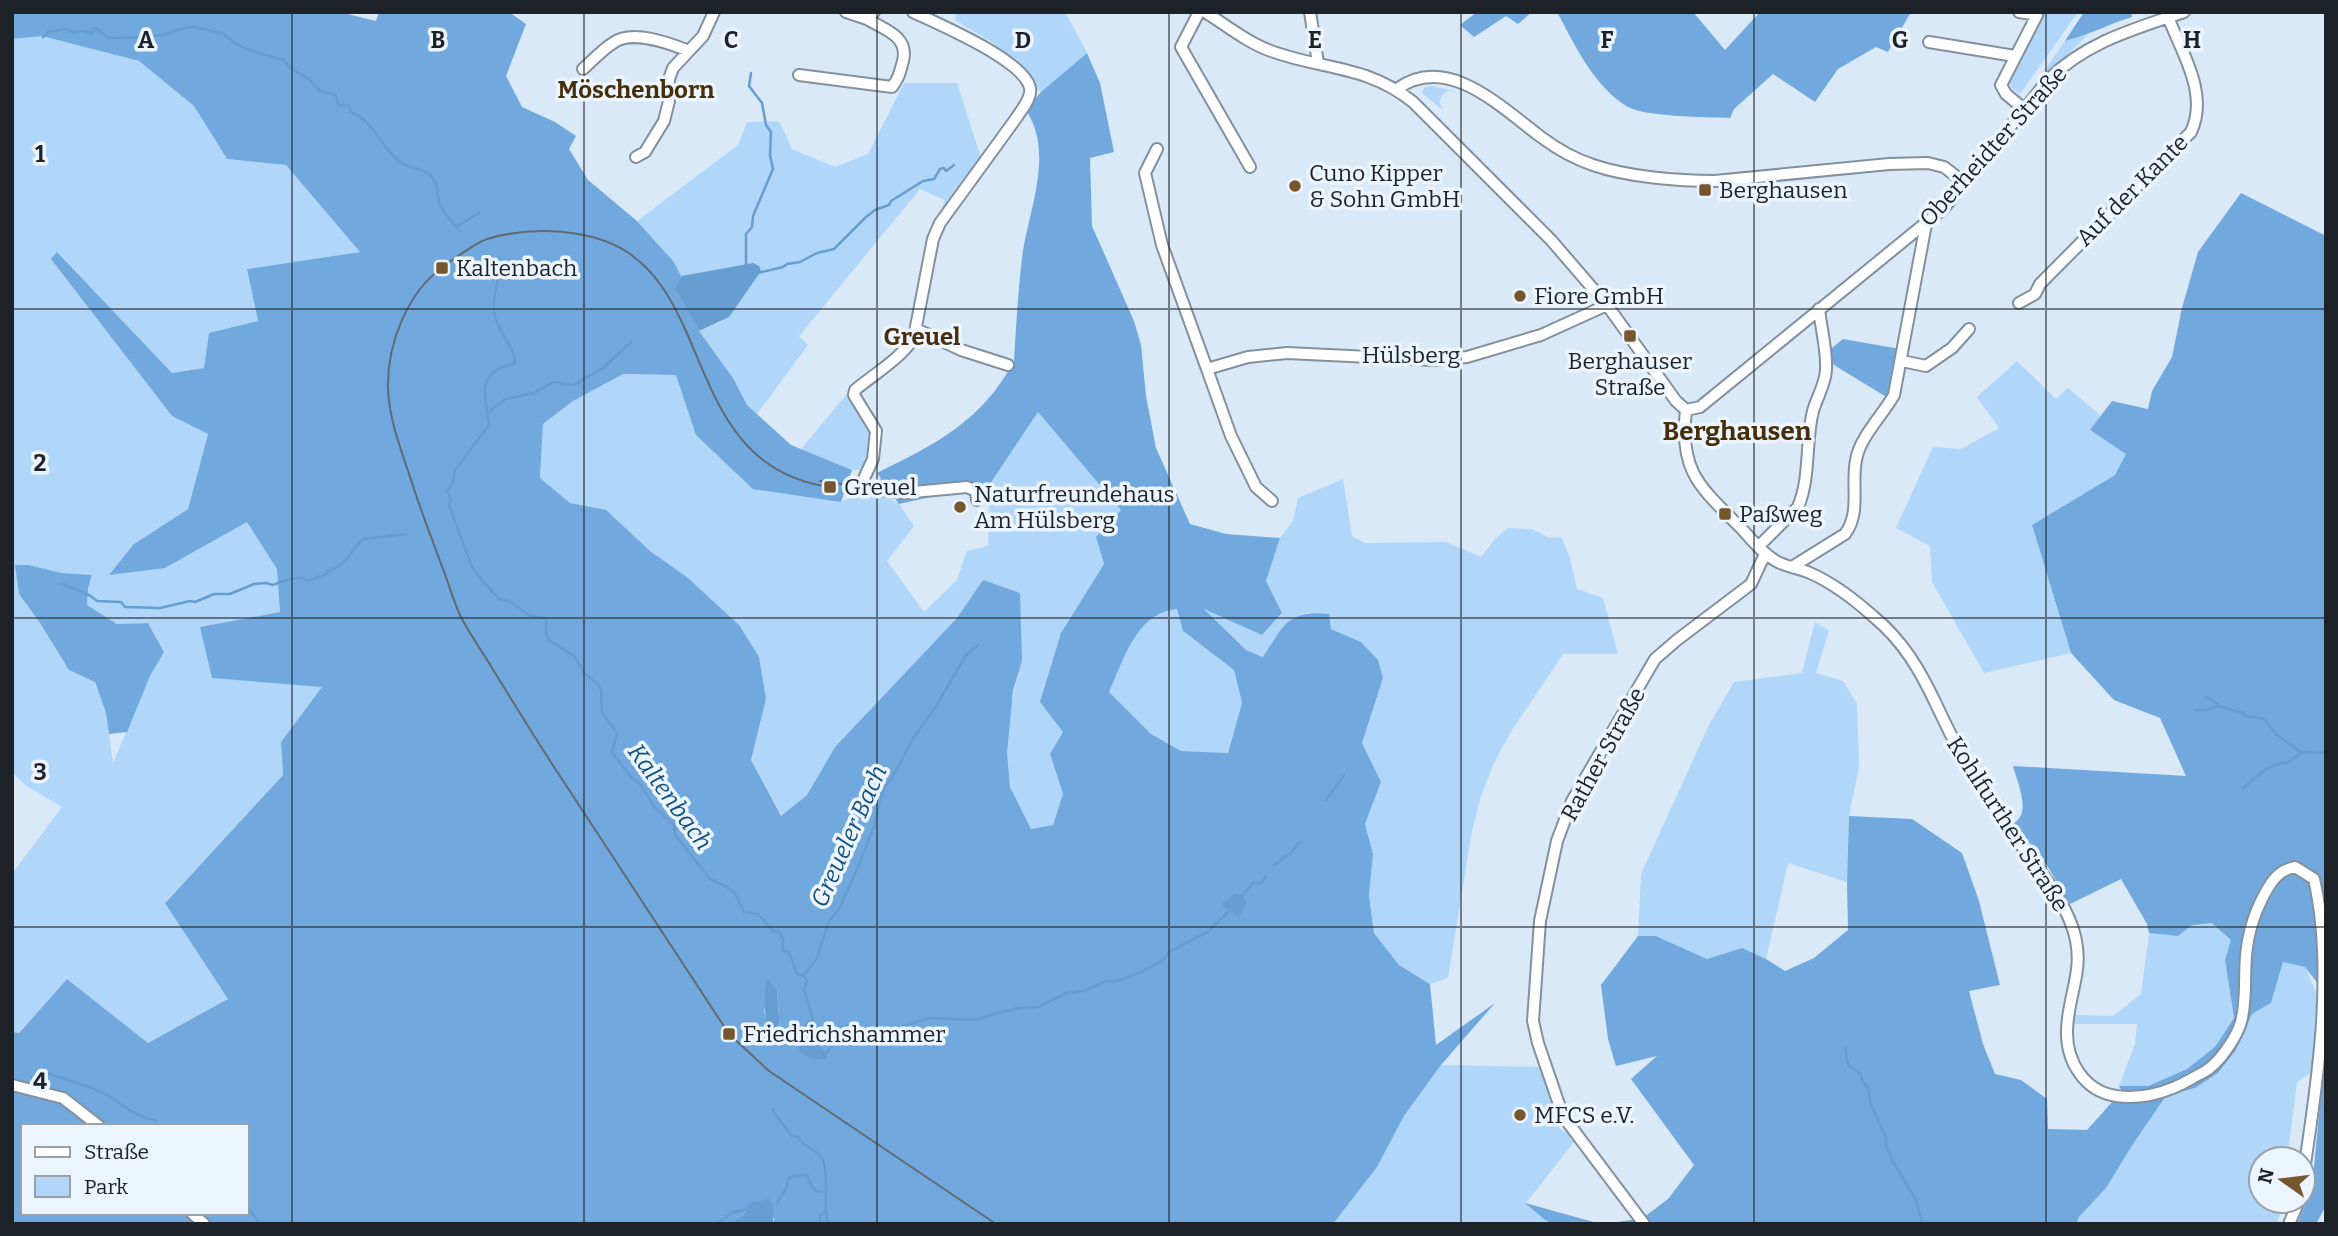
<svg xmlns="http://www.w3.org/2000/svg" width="2338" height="1236" font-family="Bitter,serif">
<rect width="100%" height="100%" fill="#d9e9f8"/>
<path fill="#b0d6f9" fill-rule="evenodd" d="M957,12H1065L1087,53L1041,92L993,43L955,20Z
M2042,12H2078L2020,94L2012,88L2008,82L2010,74Z
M2088,35L2033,87L2065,41Z
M42,36L139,61L194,106L227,159L286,165L360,252L247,269L258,321L204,368L172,373L58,253L140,374L172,416L208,434L188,509L134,544L165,568L247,522L278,569L280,612L200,627L323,686L281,742L283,775L165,902L229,999L148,1043L67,979L18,1033L12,1032V874L62,807L25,785L12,772V39ZM29,565L61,573L92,575L88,588L87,605L117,624L148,623L164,651L150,676L113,763L106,713L94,681L69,670L40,623L19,594Z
M904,83H957L981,158L937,221L945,200L920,189L799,336L808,345L757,414L747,405L733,378L699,331L723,321L753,263L681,276L674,262L637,221L738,145L747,122L779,121L792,149L835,167L868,154Z
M1432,86L1458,92L1448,91L1442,95L1439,103L1443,110L1422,93L1424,88Z
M2017,361L2056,399L2068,388L2101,416L2091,431L2127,454L2115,475L2032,525L2071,653L1984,673L1932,582L1930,546L1896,528L1933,447L1961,449L1999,428L1977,397Z
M622,374L676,375L841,502L859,494L890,499L899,504L914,526L887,561L924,612L957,580L967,551L988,546L990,484L1038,412L1122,511L1096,537L1104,564L1061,633L1063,732L1050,754L1063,794L1053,825L1031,829C1024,815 1013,799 1010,784C1002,744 1011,699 1022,661L983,580L957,618L835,747L807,795L781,816L751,760L766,699L739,625L687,577L650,551L606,511L570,503L540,478L543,424L573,401Z
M850,390L872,433L873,445L864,470H852L801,449Z
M1343,479L1352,536L1364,543L1446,542L1481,557L1496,538L1508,528L1532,529L1548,537L1562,538L1570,558L1577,589L1603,598L1618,654H1563L1510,733L1493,765L1480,799L1471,836L1448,978L1430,984L1399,965L1374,933L1369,895L1373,854L1365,824L1381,782L1362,743L1383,678L1361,642L1331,629L1309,612C1284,619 1277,635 1264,657L1246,650L1203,608L1262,635L1282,614L1266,581L1280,538L1293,521L1298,498Z
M1177,609L1183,631L1234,670L1242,703L1228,753L1181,751L1151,734L1109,692C1124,660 1136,613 1177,609Z
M1815,622L1829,631L1816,673L1843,681L1857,704L1859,767L1849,816L1847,882L1788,863L1766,959L1742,948L1707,959L1656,936H1638L1641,874L1709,725L1734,682L1802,673Z
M2212,923L2232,940L2225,961L2234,1018L2216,1047L2187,1069L2147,1086H2119L2135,1044L2137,1024H2074L2075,1015L2113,1016L2141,994L2149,933L2178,936L2192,925Z
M2283,962L2305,967L2318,997L2316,1069L2297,1082L2287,1159H2261V1201H2284L2277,1224H2076L2079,1217L2106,1188L2135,1141L2166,1096L2195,1088L2218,1073L2236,1050L2252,1014L2271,1003Z
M1441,1065L1544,1067L1560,1129L1577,1138L1526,1203L1545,1220L1553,1224H1333L1377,1167L1404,1116Z"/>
<path fill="#71a9de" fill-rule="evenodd" d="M12,12H339L376,21L379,12H509L526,24L506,76L522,107L555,122L576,136L569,149L588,180L637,221L674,262L681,276L677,289L699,331L733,378L747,405L791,445L852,470L841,502L753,489L696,435L676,375L623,374L573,401L543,424L540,478L570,503L606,510L650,551L687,577L739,625L759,657L766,699L751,760L781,816L807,795L835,747L957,618L983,580L1020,593L1022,661L1013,691L1007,753L1010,787L1031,829L1053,825L1063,794L1050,754L1063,732L1040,702L1061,633L1104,564L1096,537L1121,510L1038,412L990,484L899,504L877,473C936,444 982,421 1014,361C1016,327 1018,292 1022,258C1028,211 1055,154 1026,110L1041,92L1087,53L1100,83L1114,152L1090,158L1092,226L1134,321L1141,345L1146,396L1156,448L1190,524L1226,534L1280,538L1266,581L1282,613L1262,635L1204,609L1246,650L1263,657C1283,626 1288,609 1329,614L1331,629L1361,642L1378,660L1383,678L1362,743L1381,782L1365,824L1373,854L1369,895L1374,933L1399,965L1430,984L1436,1045L1495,1003L1441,1065L1404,1116L1377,1167L1333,1224H773L774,1218L745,1210L743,1215L735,1219V1224H12V1032L19,1033L67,979L148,1043L228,999L165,903L283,775L281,742L322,687L212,678L200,627L280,612L277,569L247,522L165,568L109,575L134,544L188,509L208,434L172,416L51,259L57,252L172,373L204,368L209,333L258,321L247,269L360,252L286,165L227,159L194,106L139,61L42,36L12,39ZM1177,609L1183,631L1234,670L1242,703L1228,753L1181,751L1151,734L1109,692C1124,660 1136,613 1177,609ZM777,989L781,1047L770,1038L764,1010ZM23,1126H247V1213H23Z
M1477,12H1532L1518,24L1506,16L1474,37L1460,25Z
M1557,12H1693L1725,50L1760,12H1911L1888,52L1876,47L1838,69L1815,102L1773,74L1734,109L1730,118C1706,117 1647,117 1628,107C1594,87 1575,45 1557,12Z
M2084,12H2131L2132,17C2109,24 2089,35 2065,41Z
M2241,193L2326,236V994L2305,967L2283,962L2271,1003L2252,1014L2236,1050L2218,1073L2195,1088L2166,1096L2135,1141L2106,1188L2079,1217L2076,1224H1605L1643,1218L1668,1199L1694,1165L1631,1079L1657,1056L1616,1066L1608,1039L1601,985L1638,936H1656L1707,959L1742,948L1766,959L1785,971L1814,958L1848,930L1847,882L1849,816L1912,819L1962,853L1979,901L2000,985L1969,991L1983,1044L1995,1074L2021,1080L2047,1099L2048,1129L2087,1130L2122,1091L2119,1086H2148L2187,1069L2215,1047L2234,1018L2225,960L2231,940L2212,923L2192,925L2178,936L2149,933L2147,924L2121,879L2070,904L2048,867L2014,823C2032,813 2017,782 2013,766L2186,776L2160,718L2114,700L2071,653L2032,525L2115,475L2126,454L2090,430L2112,401L2148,409L2152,391L2172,357L2182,308L2198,252Z
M1843,339L1900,349L1888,398L1834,365L1827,352Z
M15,565H29L61,573L92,575L88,588L87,605L117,624L148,623L164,652L150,676L127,732L109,734L106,713L95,682L69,670L40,623L19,594Z
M2326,1043V1206L2316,1224H2297L2312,1188Z
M1525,1203L1601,1224H1553L1545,1220Z"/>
<path fill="#669ed1" d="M753,263L759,266L761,271L729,317L699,331L676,289L681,276Z
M1234,894L1243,895C1247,902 1246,910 1239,916H1236L1223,906L1222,904Z
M767,978L777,989L781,1048C762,1035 763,999 767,978Z
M851,1023L856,1037L852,1046L832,1034L835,1028Z
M806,1041L823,1049L827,1059H813L800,1053L798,1043Z
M769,1199L773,1205V1224H735V1219L743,1215L750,1203Z"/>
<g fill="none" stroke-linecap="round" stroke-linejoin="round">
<path stroke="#669ed1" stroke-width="2.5" d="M43,37L48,32L65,29L72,32L84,31L92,33L96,28L109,38C124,38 150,38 165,34C174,32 182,28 192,27C197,27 217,32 224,34C237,49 266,55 284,60L289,67L309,79L320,91L336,95L338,105L349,106L351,112C374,121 381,148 400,162C411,171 428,165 436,184C438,190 437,198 440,205C444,214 453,223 460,231
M456,227L479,213
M491,263C505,283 491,290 494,311C496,332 515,345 515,363C510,365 504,366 499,369C476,379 488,407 489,425L455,470L452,485L447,491L451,499L449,505L472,567L481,579L499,599L511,602L530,616L546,618V633L549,640L574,656L584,673L597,683L601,690L602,713L617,733L612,752L631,777L641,785L655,808L674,825L675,835L710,879L725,886L735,893L744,912L758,914L773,931L779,932L783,939V951L789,952L797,974L804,976L807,980L804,989L813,1020L807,1023L803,1030L806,1042
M746,265V234L752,227L753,216L773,169L770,155L771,132L766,125L762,103L749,86L751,73
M758,273L783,267L787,264L800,262L817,253L834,249L866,217L875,210L889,205L891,201L923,181L934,179L940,169L944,168L946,171L954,165
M490,411L505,399L534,393L553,382L574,385L603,368L632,341
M63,584L89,595L97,601L121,602L125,607L160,608L190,601L195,602L214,594H230L254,584L266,583L273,585C283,580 291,579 302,577L307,581L327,574L328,571C348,565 350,550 363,539L407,534
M2206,697L2218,704
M2196,710H2206L2219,706L2243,713L2246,716L2264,719L2277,735L2301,752L2326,753
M2243,788C2256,778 2270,762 2287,763L2301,753
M1326,800L1344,775
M1274,865L1292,852L1299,842
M1241,897L1254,882L1261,883L1266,876
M804,975L817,958L829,921L839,909L861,860L874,826L883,790L896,771L913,738L935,708L966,655L978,645
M855,1038L886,1032L929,1018L973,1020L1018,1008L1038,1007L1067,993L1084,991L1106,981H1116L1139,973L1160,962L1166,957L1169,952L1209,931L1230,910
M1845,1047L1848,1065L1861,1074L1863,1083L1868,1087L1870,1102L1886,1138V1145L1893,1162L1915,1198L1923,1224
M825,1054L834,1044L845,1041
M31,1078L46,1072C65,1081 87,1084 107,1095C124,1105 135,1117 155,1120L157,1126
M773,1109L774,1113L792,1136L798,1137C803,1148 818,1149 823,1160C830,1181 822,1204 828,1224
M777,1203L786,1189L789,1178L807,1174L809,1182L816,1191L826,1192
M247,1206L260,1224
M716,1224L733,1212L747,1210
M820,1224V1215L825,1212"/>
<defs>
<path id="minor" d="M846,12L867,19L874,12
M913,12C938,24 1024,60 1030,88C1032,98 1022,109 1017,117L940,223L933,239L914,337C902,358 874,374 855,390L854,395L876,431L873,459L861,485L863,488L903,493L967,487L976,491L977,500
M1199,12L1181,47L1250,167
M1205,12C1226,25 1248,43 1271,51C1323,70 1367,65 1413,102L1551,240L1607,305L1676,401L1686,410
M1310,12L1318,63
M2019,12L2037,15L2001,85L2006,94L2024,109
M1929,42L2015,56
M583,69C593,60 602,50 613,43C632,29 669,43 689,51
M799,75L892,87C899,78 900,72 903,61C909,36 885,30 867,19
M1397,89C1447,52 1502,108 1541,137C1557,149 1575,159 1593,165C1628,177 1678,181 1715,181L1889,164L1928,163L1944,167L1965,183
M1157,149L1145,173L1162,245L1207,369L1248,357L1287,353L1433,360L1467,357L1541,335L1607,305
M636,157L645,152L664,121L669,101V79L673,68L703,36L714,12
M2019,303L2035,294L2040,284L2191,132C2209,94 2182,53 2168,17
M916,329L961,350L1008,365
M1902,361L1926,366L1952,348L1969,329
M1207,369L1231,436L1256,487L1272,501
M1686,410C1679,472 1700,487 1741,528C1752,540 1762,553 1776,561C1786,567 1799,568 1810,573C1833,583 1855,600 1874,617C1903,641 1920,670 1936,704C1957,750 1982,792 2012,833C2034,864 2061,893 2073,929C2086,969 2068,993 2067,1030C2066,1061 2084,1091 2116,1096C2141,1100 2169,1092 2191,1079C2197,1075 2206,1072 2211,1067C2223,1057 2237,1036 2241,1022C2247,1000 2244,978 2246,956C2248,932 2256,908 2268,888C2275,876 2282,870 2295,867L2314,879C2335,970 2317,1086 2303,1177
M1686,410L1700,407L1944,208L2048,80C2086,42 2134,29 2184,12
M1758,547L1798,507C1811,476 1805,442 1813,411C1817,397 1826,383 1826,369C1827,350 1821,328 1819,309
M1792,567L1845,534C1861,513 1851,485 1856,460C1860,437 1882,416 1894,395L1926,224
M12,1085L63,1098L99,1126
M192,1213L204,1224
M1644,1224L1563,1116L1538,1043L1533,1021L1540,921L1557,841L1572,801L1655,659L1677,640L1751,584L1765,554
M2289,1224L2299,1201"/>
</defs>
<use href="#minor" stroke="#83919e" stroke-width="14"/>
<use href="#minor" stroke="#fff" stroke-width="10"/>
<path stroke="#626b74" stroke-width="2" d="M820,481L841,484L888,480
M830,487C679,466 718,282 605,241C569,228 523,228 487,239C473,244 458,257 445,265C408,291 387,343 388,388C389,423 404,457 414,489C423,516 433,542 443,569C449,584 453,600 460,615C468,631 479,647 489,663C511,699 533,735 556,770C613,858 671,946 729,1034L769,1071L996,1224"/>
</g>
<path fill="none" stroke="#1d2228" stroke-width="2" stroke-opacity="0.55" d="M292,12V1224M584,12V1224M877,12V1224M1169,12V1224M1461,12V1224M1754,12V1224M2046,12V1224M12,309H2326M12,618H2326M12,927H2326"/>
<g fill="#76562c" stroke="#ecf5fe" stroke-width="2.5">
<circle cx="1295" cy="186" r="7"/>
<rect x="1698" y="183" width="14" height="14" rx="3.5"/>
<rect x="435" y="261" width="14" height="14" rx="3.5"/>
<circle cx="1520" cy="296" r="7"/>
<rect x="1623" y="329" width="14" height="14" rx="3.5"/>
<rect x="823" y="480" width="14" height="14" rx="3.5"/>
<circle cx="960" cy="507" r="7"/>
<rect x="1718" y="507" width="14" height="14" rx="3.5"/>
<rect x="722" y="1027" width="14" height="14" rx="3.5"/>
<circle cx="1520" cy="1115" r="7"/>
</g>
<g text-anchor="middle" stroke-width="7" stroke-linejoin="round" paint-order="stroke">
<g font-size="23" fill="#1d2228" stroke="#ecf5fe">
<text transform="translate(1993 146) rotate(-48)" y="8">Oberheidter Straße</text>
<text transform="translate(2132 190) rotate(-45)" y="8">Auf der Kante</text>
<text x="1411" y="363">Hülsberg</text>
<text transform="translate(1603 754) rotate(-61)" y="8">Rather Straße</text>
<text transform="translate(2008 824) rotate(57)" y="8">Kohlfurther Straße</text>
</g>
<g font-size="23" fill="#1d2228" stroke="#ecf5fe" text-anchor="start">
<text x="1309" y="181">Cuno Kipper<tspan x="1309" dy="26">&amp; Sohn GmbH</tspan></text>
<text x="1719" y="198">Berghausen</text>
<text x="456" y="276">Kaltenbach</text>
<text x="1534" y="304">Fiore GmbH</text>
<text x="1630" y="369" text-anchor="middle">Berghauser<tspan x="1630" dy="26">Straße</tspan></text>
<text x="844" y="495">Greuel</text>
<text x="974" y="502">Naturfreundehaus<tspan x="974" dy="26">Am Hülsberg</tspan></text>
<text x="1739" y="522">Paßweg</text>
<text x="743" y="1042">Friedrichshammer</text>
<text x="1534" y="1123">MFCS e.V.</text>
</g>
<g font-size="24" font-weight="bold" fill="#462e0b" stroke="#ecf5fe">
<text x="636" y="98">Möschenborn</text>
<text x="922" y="345">Greuel</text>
</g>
<g font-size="24" font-style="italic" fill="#115080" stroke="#ecf5fe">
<text transform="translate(670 797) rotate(54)" y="8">Kaltenbach</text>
<text transform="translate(849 836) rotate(-66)" y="8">Greueler Bach</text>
</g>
<g font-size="26" font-weight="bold" fill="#462e0b" stroke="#ecf5fe">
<text x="1737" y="440">Berghausen</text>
</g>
</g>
<g font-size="23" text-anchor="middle" font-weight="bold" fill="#1d2228" stroke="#ecf5fe" stroke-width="7" stroke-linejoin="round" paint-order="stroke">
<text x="146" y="48">A</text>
<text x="438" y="48">B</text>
<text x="731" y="48">C</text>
<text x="1023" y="48">D</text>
<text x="1315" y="48">E</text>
<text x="1607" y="48">F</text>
<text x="1900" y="48">G</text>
<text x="2192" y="48">H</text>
<text x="40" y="162">1</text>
<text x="40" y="471">2</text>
<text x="40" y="780">3</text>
<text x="40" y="1089">4</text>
</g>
<rect width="2338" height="1236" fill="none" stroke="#1d2228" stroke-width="28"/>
<rect x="21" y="1124" width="228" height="91" fill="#ecf5fe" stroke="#99a1a8" stroke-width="2"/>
<rect x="35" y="1147" width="35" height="10" fill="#ffffff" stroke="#99a1a8" stroke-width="2"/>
<text x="84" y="1159" font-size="21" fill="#1d2228">Straße</text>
<rect x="35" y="1176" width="35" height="21" fill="#b0d6f9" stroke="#99a1a8" stroke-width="2"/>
<text x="84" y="1194" font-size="21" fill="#1d2228">Park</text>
<g transform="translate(2282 1180) rotate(284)"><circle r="33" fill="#ecf5fe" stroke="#99a1a8" stroke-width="2"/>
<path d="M0-5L12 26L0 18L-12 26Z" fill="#76562c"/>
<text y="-10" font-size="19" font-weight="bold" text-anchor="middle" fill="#1d2228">N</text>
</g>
</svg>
